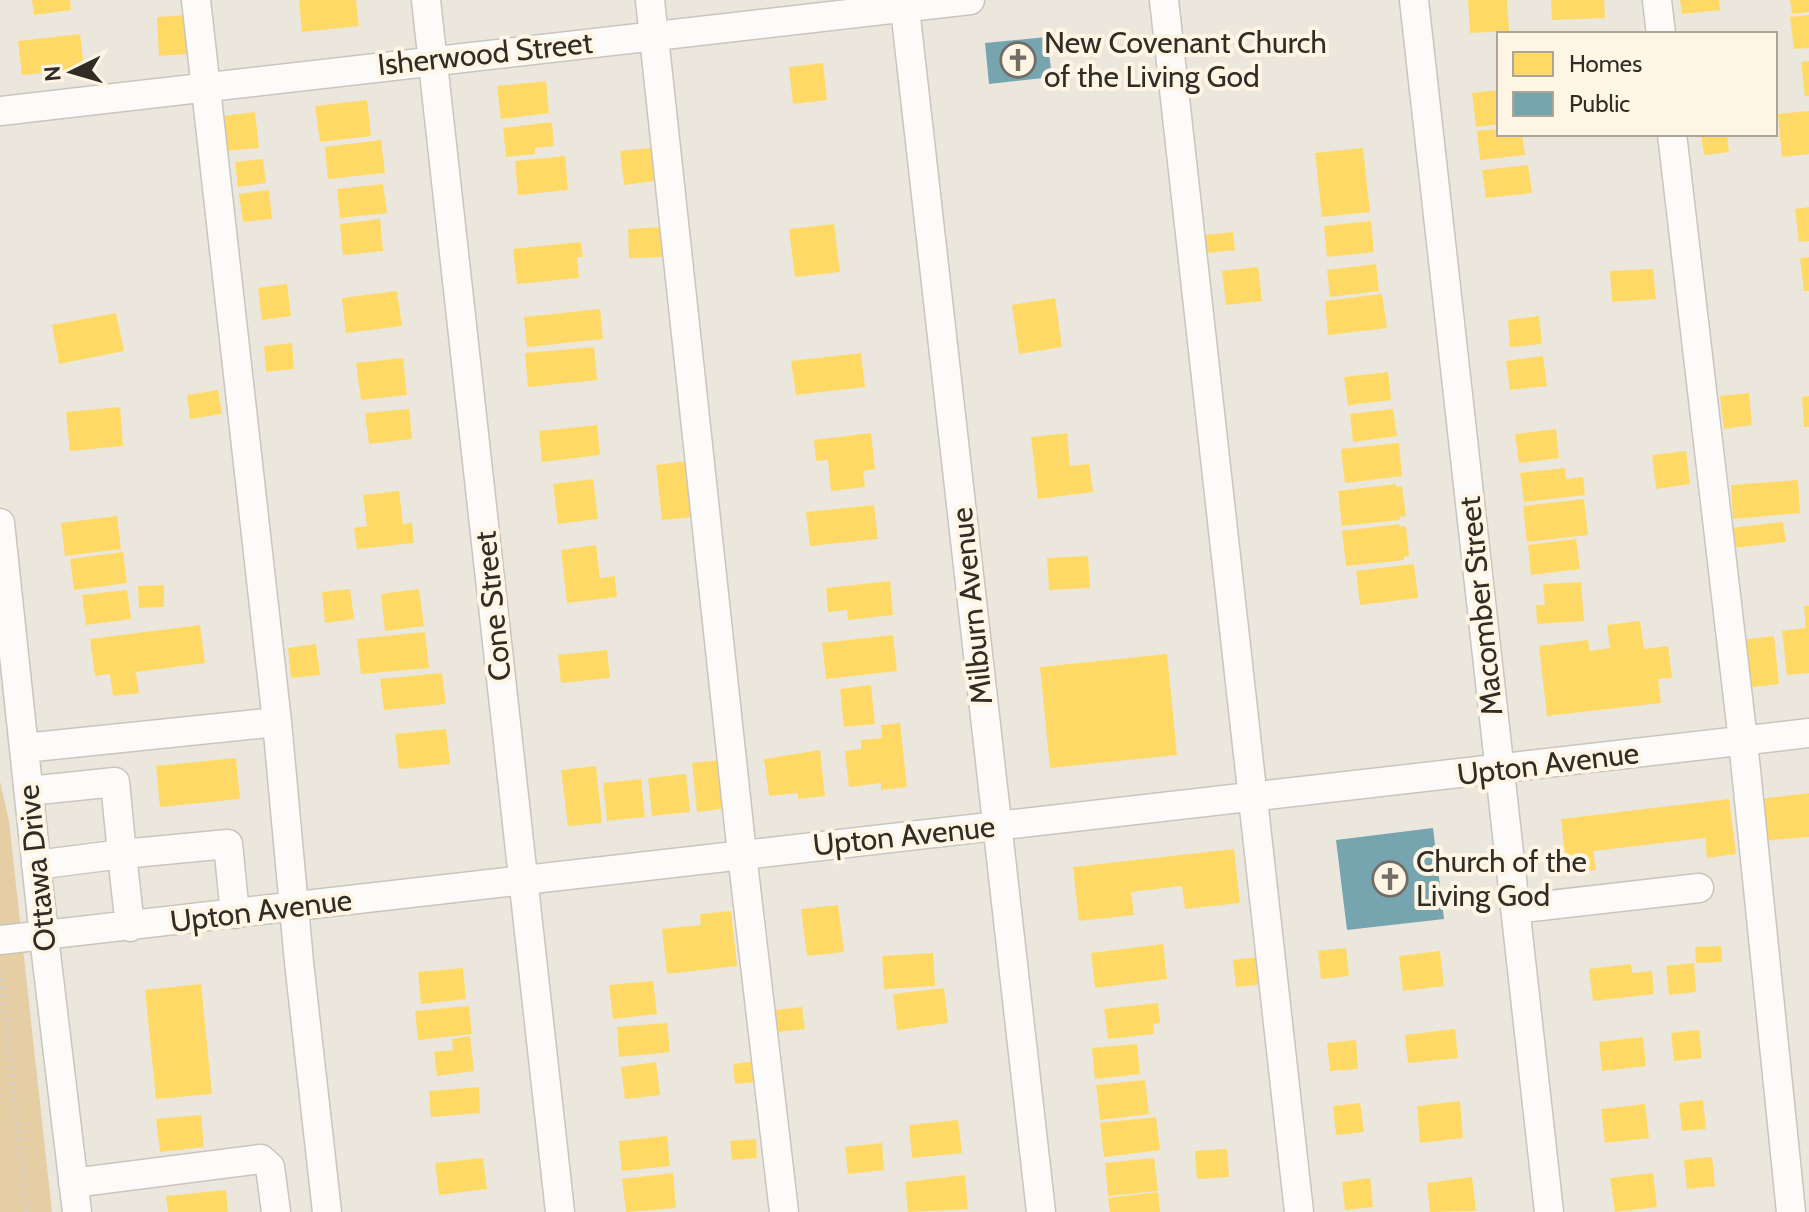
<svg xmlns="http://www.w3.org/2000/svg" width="1809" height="1212" font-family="Cabin,sans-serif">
<rect width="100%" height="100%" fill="#ece7dd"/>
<path fill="#e6cea4" d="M0,781L9,821L52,1212H0Z"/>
<path fill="#ffd966" d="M32,0H70L71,10L34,15Z
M299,0H356L359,26L302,32Z
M1468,0H1507L1509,31L1470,33Z
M1551,0H1604L1605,18L1552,20Z
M1680,0H1719L1720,10L1682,14Z
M1790,0H1809V12L1792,14Z
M185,15L188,54L159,56L157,17Z
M1809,15V48L1794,49L1790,17Z
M80,34L84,69L22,75L18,41Z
M1809,61V96H1805L1801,62Z
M823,63L827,100L793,104L789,67Z
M546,81L549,113L501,119L497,86Z
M1499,90V124L1476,127L1472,93Z
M367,100L371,136L320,142L315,106Z
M1809,111V154L1782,157L1778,114Z
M255,112L259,148L226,151L222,116Z
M552,122L554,146L535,148V154L506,157L503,128Z
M1499,129V134H1522L1525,155L1480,160L1477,131Z
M1701,134H1727L1729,152L1704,155Z
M381,140L385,173L328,179L325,147Z
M651,148L655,181L624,185L620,151Z
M1363,148L1370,212L1322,217L1315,153Z
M565,156L568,190L518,195L515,161Z
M263,159L266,183L238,187L235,162Z
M1528,165L1532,193L1486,198L1482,170Z
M383,184L387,213L340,218L337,189Z
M269,190L272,219L243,222L239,194Z
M1809,207V241L1799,242L1795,209Z
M380,219L383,251L343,255L340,224Z
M1371,221L1374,252L1327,257L1324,226Z
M834,224L840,272L795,277L789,229Z
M663,227L665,257L629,258L628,229Z
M1233,232L1235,250L1207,253L1205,235Z
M581,242L583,257H577L579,278L517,284L513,249Z
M1809,257V291H1804L1800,258Z
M1376,264L1379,291L1330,297L1327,270Z
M1258,267L1262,301L1226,305L1222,271Z
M1653,269L1656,299L1612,302L1610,271Z
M287,284L291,316L262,320L258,288Z
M397,291L402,326L346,333L342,298Z
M1382,294L1387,328L1328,335L1325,301Z
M1055,298L1062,347L1019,354L1012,305Z
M600,309L603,339L527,347L524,317Z
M116,313L124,351L59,364L52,325Z
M1539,316L1542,344L1510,347L1508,320Z
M292,343L294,369L266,372L264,346Z
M594,347L597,380L528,387L525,353Z
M861,353L865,387L796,395L791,361Z
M1543,356L1547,386L1510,390L1506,361Z
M403,358L407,395L361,400L356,363Z
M1388,372L1391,400L1348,405L1344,377Z
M218,390L222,414L190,419L187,395Z
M1749,393L1752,425L1724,429L1720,396Z
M1809,396V427H1804L1802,397Z
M120,407L123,446L70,451L66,412Z
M409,409L412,439L369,444L365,413Z
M1393,409L1397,436L1353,442L1350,414Z
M597,425L600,455L542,462L539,431Z
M1556,429L1559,458L1519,463L1515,434Z
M871,433L875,469L863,471L865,487L831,491L828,460L816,461L814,440Z
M1067,433L1070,466L1089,464L1093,492L1038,499L1031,437Z
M1399,443L1402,476L1345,483L1341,449Z
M1686,451L1690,484L1656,489L1652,455Z
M687,461L694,517L662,520L656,465Z
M1565,468L1566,479L1583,477L1585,495L1524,502L1520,473Z
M593,479L598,519L558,524L553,484Z
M1798,480L1800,513L1733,519L1731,485Z
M1396,484V487L1402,486L1406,516L1400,517V520L1342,526L1338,491Z
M399,491L403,524L412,523L414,543L357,549L354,528L367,526L363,495Z
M1584,499L1588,535L1527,542L1523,506Z
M874,505L878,539L810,546L806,512Z
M117,516L121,549L65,556L61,523Z
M1783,522L1786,542L1733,548L1731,528Z
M1399,524L1400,527L1406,526L1409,556L1404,557V560L1346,566L1342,531Z
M1576,539L1580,569L1531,575L1528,545Z
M596,545L600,578L615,576L617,597L567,603L561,550Z
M123,552L127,583L74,590L70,559Z
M1088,556L1090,588L1049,590L1047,558Z
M1414,564L1418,598L1360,605L1356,571Z
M890,581L893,615L848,620L847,610L828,612L826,588Z
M1581,582L1584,621L1537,624L1536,605H1545L1543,584Z
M164,585V607L139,608L138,586Z
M350,589L354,619L325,623L322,592Z
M419,589L424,626L385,631L381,594Z
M127,590L131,619L86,625L82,595Z
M1804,606H1809V673L1787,675L1782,631L1806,628Z
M1640,621L1644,649L1668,646L1672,678L1658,679L1661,703L1547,716L1539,646L1588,640L1590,651L1610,648L1607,625Z
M200,625L205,663L136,672L139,693L113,696L110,674L95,676L90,639Z
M425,632L429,668L361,674L357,639Z
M893,635L897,671L826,679L822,643Z
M1774,636L1779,684L1744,688L1739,640Z
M316,644L320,675L291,678L288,648Z
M607,650L610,678L561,683L558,655Z
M1167,654L1177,755L1050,768L1040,667Z
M442,673L446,704L384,710L380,679Z
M871,685L875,724L844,727L840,689Z
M900,723L907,787L881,790V783L849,787L845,751L861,749V740L882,738L881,725Z
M446,729L450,764L399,769L395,734Z
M820,750L825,796L798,799V793L769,796L764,759Z
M236,758L240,799L160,807L156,766Z
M721,760L727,808L697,812L692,763Z
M596,766L602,823L568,826L561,770Z
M686,774L690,812L652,816L648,778Z
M641,779L645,817L607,821L603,783Z
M1809,793V837L1764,841L1760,799Z
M1729,799L1736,854L1707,858L1705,838L1593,851L1596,870L1567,873L1561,819Z
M1234,849L1240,903L1185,909L1182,886L1131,892L1134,915L1079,921L1073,867Z
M838,905L844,952L807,956L801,909Z
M731,911L737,966L667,974L662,929L701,925L700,914Z
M1163,944L1167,979L1095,988L1091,953Z
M1721,946L1722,962L1696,963L1695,947Z
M1346,948L1349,976L1321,979L1318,951Z
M1440,951L1444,986L1403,991L1399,956Z
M933,953L935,986L884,989L882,956Z
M1260,957L1263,984L1236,987L1233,960Z
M1694,963L1696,992L1669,995L1666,966Z
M1631,964L1632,973L1652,971L1654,994L1593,1001L1589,969Z
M463,968L466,999L421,1004L418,972Z
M653,981L657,1014L613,1019L609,985Z
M201,984L212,1094L156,1099L145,990Z
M944,988L948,1023L897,1030L893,994Z
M1158,1003L1160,1023L1153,1024L1154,1034L1108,1039L1104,1009Z
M469,1006L472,1034L418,1040L415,1011Z
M802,1007L805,1029L777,1032L774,1010Z
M667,1023L670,1052L619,1057L617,1027Z
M1455,1029L1458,1058L1408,1063L1405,1035Z
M1699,1030L1702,1058L1674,1061L1671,1033Z
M470,1036L474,1071L437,1076L434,1052L453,1050L452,1039Z
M1643,1037L1646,1066L1602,1071L1599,1042Z
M1356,1040L1358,1069L1330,1071L1327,1043Z
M1137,1044L1140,1074L1095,1079L1092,1048Z
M757,1061L759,1082L735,1084L733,1064Z
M656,1062L660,1095L625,1099L621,1067Z
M1145,1080L1149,1114L1100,1120L1096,1085Z
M479,1087L480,1113L431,1117L429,1091Z
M1703,1100L1706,1129L1682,1131L1679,1103Z
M1460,1101L1463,1138L1420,1143L1417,1106Z
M1360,1103L1364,1132L1336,1135L1333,1106Z
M1645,1104L1649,1138L1605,1143L1601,1109Z
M201,1115L204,1147L160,1152L156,1119Z
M1156,1117L1160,1150L1104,1157L1100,1123Z
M958,1120L962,1153L912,1158L909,1125Z
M667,1136L670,1166L622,1171L619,1141Z
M756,1139L757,1158L732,1160L730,1141Z
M882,1143L884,1170L848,1174L845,1147Z
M1227,1149L1229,1177L1197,1179L1195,1151Z
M1712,1157L1715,1186L1687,1189L1684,1160Z
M483,1158L487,1189L439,1195L435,1163Z
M1154,1158L1158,1191L1108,1196L1105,1163Z
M673,1173L676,1208L626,1212L622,1179Z
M1653,1173L1657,1207L1615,1212L1610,1178Z
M965,1175L968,1209L908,1212L905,1182Z
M1472,1177L1476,1211L1430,1212L1427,1183Z
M1370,1178L1373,1207L1345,1210L1342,1182Z
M226,1190L228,1212H168L166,1196Z
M1158,1192L1160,1212H1110L1108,1198Z"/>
<path fill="#76a5af" d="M1047,37L1052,77L989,84L985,43Z
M1433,828L1444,919L1347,930L1336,840Z"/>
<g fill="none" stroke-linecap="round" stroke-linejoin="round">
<defs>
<path id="minor" d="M196,0L277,722L299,962L327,1212
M426,0L560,1212
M650,0L742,854L784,1212
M904,0L1041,1212
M1164,0L1299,1212
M1414,0L1549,1212
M1657,0L1661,34
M0,111L970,0
M1672,134L1743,741L1791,1212
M0,523L44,937L77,1212
M24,748L277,722
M29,791L115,782L122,854L36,865
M1515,909L1699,888
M130,927L122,854L228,844L235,914
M0,940L1809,733
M73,1183L261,1159L270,1167L276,1212"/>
</defs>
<use href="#minor" stroke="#c9c5be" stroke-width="31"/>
<path stroke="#d3d2cf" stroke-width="5" stroke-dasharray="2 6" stroke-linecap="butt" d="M0,971L27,1212"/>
<use href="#minor" stroke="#fcfbfa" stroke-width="28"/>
</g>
<defs>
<symbol id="church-ring" viewBox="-11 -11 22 22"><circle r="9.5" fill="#fff5e4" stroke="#726d66" stroke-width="1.5"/><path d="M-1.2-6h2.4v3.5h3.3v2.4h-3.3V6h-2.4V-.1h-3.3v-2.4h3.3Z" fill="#726d66"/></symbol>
</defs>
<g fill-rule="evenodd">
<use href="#church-ring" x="998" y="40" width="40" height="40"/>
<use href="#church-ring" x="1370" y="859" width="40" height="40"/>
</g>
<g text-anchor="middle" stroke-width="8" stroke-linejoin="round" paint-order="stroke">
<g font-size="30" fill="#302c26" stroke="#fff5e4" text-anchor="start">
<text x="1044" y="53">New Covenant Church<tspan x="1044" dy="34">of the Living God</tspan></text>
<text x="1416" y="872">Church of the<tspan x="1416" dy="34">Living God</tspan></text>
</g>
<g font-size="30" fill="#302c26" stroke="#fff5e4">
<text transform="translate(485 54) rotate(-6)" y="10">Isherwood Street</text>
<text transform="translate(493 606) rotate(-96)" y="10">Cone Street</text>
<text transform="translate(972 606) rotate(-96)" y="10">Milburn Avenue</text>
<text transform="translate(1481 606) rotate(-96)" y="10">Macomber Street</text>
<text transform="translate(1548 764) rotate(-7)" y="10">Upton Avenue</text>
<text transform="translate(904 836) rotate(-6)" y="10">Upton Avenue</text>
<text transform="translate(37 868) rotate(-96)" y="10">Ottawa Drive</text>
<text transform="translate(261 911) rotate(-7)" y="10">Upton Avenue</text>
</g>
</g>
<rect x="1497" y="32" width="280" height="104" fill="#fff5e4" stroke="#aca598" stroke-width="2"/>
<rect x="1513" y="52" width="40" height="24" fill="#ffd966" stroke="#aca598" stroke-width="2"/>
<text x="1569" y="72" font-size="24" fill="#302c26">Homes</text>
<rect x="1513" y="92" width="40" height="24" fill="#76a5af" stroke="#aca598" stroke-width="2"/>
<text x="1569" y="112" font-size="24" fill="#302c26">Public</text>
<g transform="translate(72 72) rotate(265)" stroke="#fff5e4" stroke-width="6" paint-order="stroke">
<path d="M0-6L14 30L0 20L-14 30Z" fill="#302c26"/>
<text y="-12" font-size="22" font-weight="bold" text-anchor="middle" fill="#302c26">N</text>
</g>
</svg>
